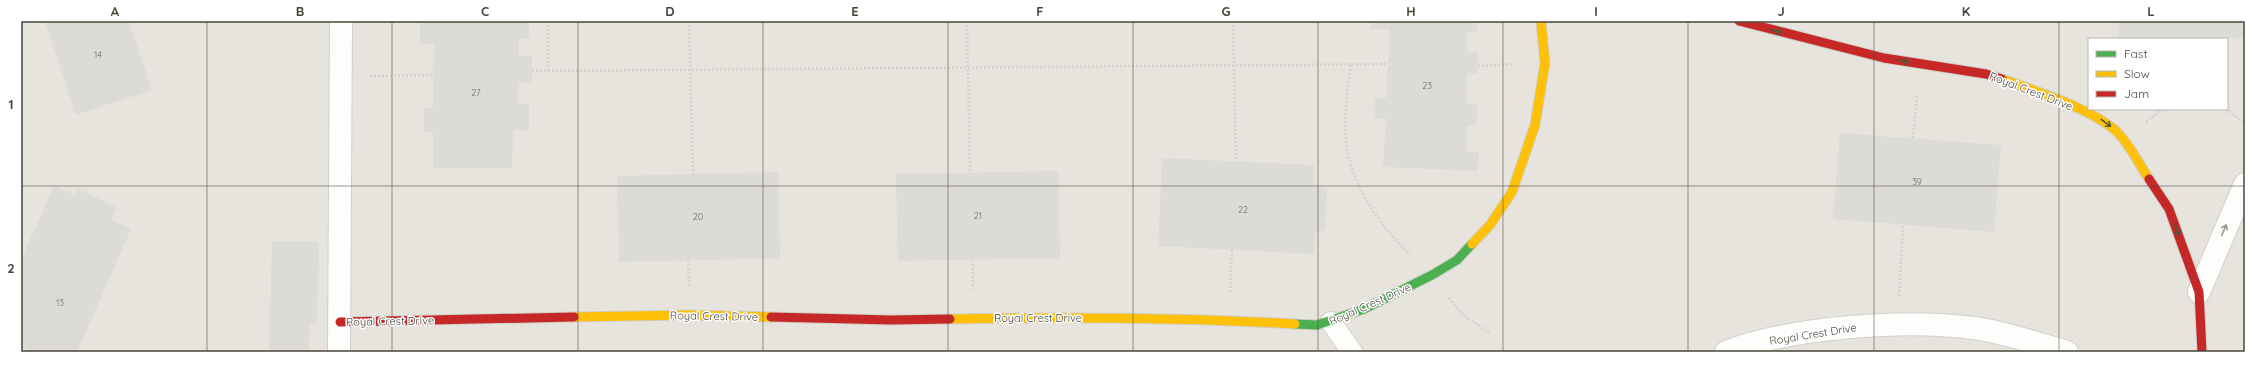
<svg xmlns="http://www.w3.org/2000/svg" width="2266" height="373" font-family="Quicksand,sans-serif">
<rect width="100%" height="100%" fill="#f3f2ee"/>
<path fill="#e6e4dd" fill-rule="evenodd" d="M21,21H2245V352H21ZM2089,39H2227V109H2089Z"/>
<path fill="#dddbd6" d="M45,21H129L152,90L76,115Z
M420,21H529V39H519V56H532V82H518V104H529V130H513L512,168H433V132H424V108H433L434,44H420Z
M1371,21H1478L1477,32H1467V52L1478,53V66L1477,74L1467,73L1466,103L1478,104L1476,126L1467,125L1466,151L1479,152L1478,171L1383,167L1386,119L1374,118L1375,98H1386L1390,29H1370Z
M2118,21H2245V38L2119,39Z
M1840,133L2001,145L1994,232L1833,219Z
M1162,158L1314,165L1313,187L1327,188L1325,231H1315L1314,254L1158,246Z
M1058,171L1060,258L898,261L896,174Z
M778,172L780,258L619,262L617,176Z
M54,186L75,195L77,189L117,207L111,220L131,229L77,352H34L21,346V260Z
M272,241L319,242L317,323H310L309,352H269Z"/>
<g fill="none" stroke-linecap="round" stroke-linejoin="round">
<defs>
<path id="lane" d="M1331,322L1352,352"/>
<path id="street" d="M2199,292L2245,184
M339,352L341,21
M1726,352C1791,327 1904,319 1973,328C2004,332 2036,343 2067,352"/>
<path id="fast" d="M1295,324L1317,325L1364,309L1432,275L1457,260L1472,244"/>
<path id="slow" d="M2002,79C2035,91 2090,108 2116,131C2129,143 2139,164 2149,179
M1472,244L1490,225L1512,192L1535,125L1545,63L1541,21
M574,317L689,315L771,317
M950,319C1065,317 1180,317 1295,324"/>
<path id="jam" d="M1739,21L1884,58L1986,74L2002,79
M2149,179L2169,209L2199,292L2202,352
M771,317L891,320L950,319
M340,322L574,317"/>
</defs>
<use href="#lane" stroke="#d1d0cc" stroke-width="22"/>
<use href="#street" stroke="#d1d0cc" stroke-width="24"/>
<use href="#fast" stroke="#d1cfc6" stroke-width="11"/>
<use href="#slow" stroke="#d1cfc6" stroke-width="11"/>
<use href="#jam" stroke="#d1cfc6" stroke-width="11"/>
<path stroke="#d3d2cc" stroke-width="2.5" stroke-dasharray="2 2" stroke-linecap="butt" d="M689,21L693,174
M967,21L970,173
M1233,21L1236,161
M1351,65C1347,90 1344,116 1346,141C1350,183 1380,227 1410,254
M1478,66L1515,64
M532,71H548V21
M548,71L1388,64
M370,76L433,75
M2226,109L2245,123
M2146,122L2163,109
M1913,138L1917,93
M688,260L689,286
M973,260V289
M1230,292L1232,250
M1899,296L1903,225
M1449,298L1461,313L1489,333"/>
<use href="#lane" stroke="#fdfdfc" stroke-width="20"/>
<use href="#street" stroke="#fdfdfc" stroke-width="22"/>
<use href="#fast" stroke="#4caf50" stroke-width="9"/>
<use href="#slow" stroke="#ffc107" stroke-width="9"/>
<use href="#jam" stroke="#c62828" stroke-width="9"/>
</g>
<defs><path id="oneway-shaft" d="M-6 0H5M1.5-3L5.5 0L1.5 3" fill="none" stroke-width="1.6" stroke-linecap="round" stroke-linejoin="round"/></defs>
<g stroke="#4a5a3e">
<use href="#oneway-shaft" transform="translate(1776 31) rotate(14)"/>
<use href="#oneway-shaft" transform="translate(1903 61) rotate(9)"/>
<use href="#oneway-shaft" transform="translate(2106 123) rotate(36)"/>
<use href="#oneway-shaft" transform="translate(2177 230) rotate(70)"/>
</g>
<use stroke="#9a9891" href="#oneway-shaft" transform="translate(2224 230) rotate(-67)"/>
<path fill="none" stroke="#49453a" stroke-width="1" stroke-opacity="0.55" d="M207,21V352M392,21V352M578,21V352M763,21V352M948,21V352M1133,21V352M1318,21V352M1503,21V352M1688,21V352M1874,21V352M2059,21V352M21,186H2245"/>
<g text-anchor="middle" stroke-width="3" stroke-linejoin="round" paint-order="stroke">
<g font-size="9" fill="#6f6b62">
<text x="98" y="58">14</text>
<text x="1427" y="89">23</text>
<text x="476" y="96">27</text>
<text x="1917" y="185">39</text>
<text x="1243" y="213">22</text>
<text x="978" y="219">21</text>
<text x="698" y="220">20</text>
<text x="60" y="306">13</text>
</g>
<g font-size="11" fill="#49453a" stroke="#fff">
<text transform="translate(2031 91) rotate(21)" y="4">Royal Crest Drive</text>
<text transform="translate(1370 304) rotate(-24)" y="4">Royal Crest Drive</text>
<text transform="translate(714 316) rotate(1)" y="4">Royal Crest Drive</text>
<text x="1038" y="322">Royal Crest Drive</text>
<text transform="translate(390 321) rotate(-1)" y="4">Royal Crest Drive</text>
<text transform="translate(1813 334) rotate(-9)" y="4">Royal Crest Drive</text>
</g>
</g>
<rect width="2266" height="373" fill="none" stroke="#ffffff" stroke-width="44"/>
<rect x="2088" y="38" width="140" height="72" fill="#ffffff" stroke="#b6b5b0"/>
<rect x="2096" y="51" width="20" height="6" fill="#4caf50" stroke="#b6b5b0"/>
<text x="2124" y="58" font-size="12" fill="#49453a">Fast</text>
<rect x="2096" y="71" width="20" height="6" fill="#ffc107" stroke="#b6b5b0"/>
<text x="2124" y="78" font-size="12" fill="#49453a">Slow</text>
<rect x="2096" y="91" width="20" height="6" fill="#c62828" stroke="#b6b5b0"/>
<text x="2124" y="98" font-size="12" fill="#49453a">Jam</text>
<rect x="22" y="22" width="2222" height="329" fill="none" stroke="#49453a" stroke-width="1.5"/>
<g font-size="13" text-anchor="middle" font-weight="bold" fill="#49453a">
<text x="115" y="16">A</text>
<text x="300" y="16">B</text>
<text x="485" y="16">C</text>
<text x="670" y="16">D</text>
<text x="855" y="16">E</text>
<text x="1040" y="16">F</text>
<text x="1226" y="16">G</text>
<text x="1411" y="16">H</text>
<text x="1596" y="16">I</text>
<text x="1781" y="16">J</text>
<text x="1966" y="16">K</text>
<text x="2151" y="16">L</text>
<text x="11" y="109">1</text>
<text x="11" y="273">2</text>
</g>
</svg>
